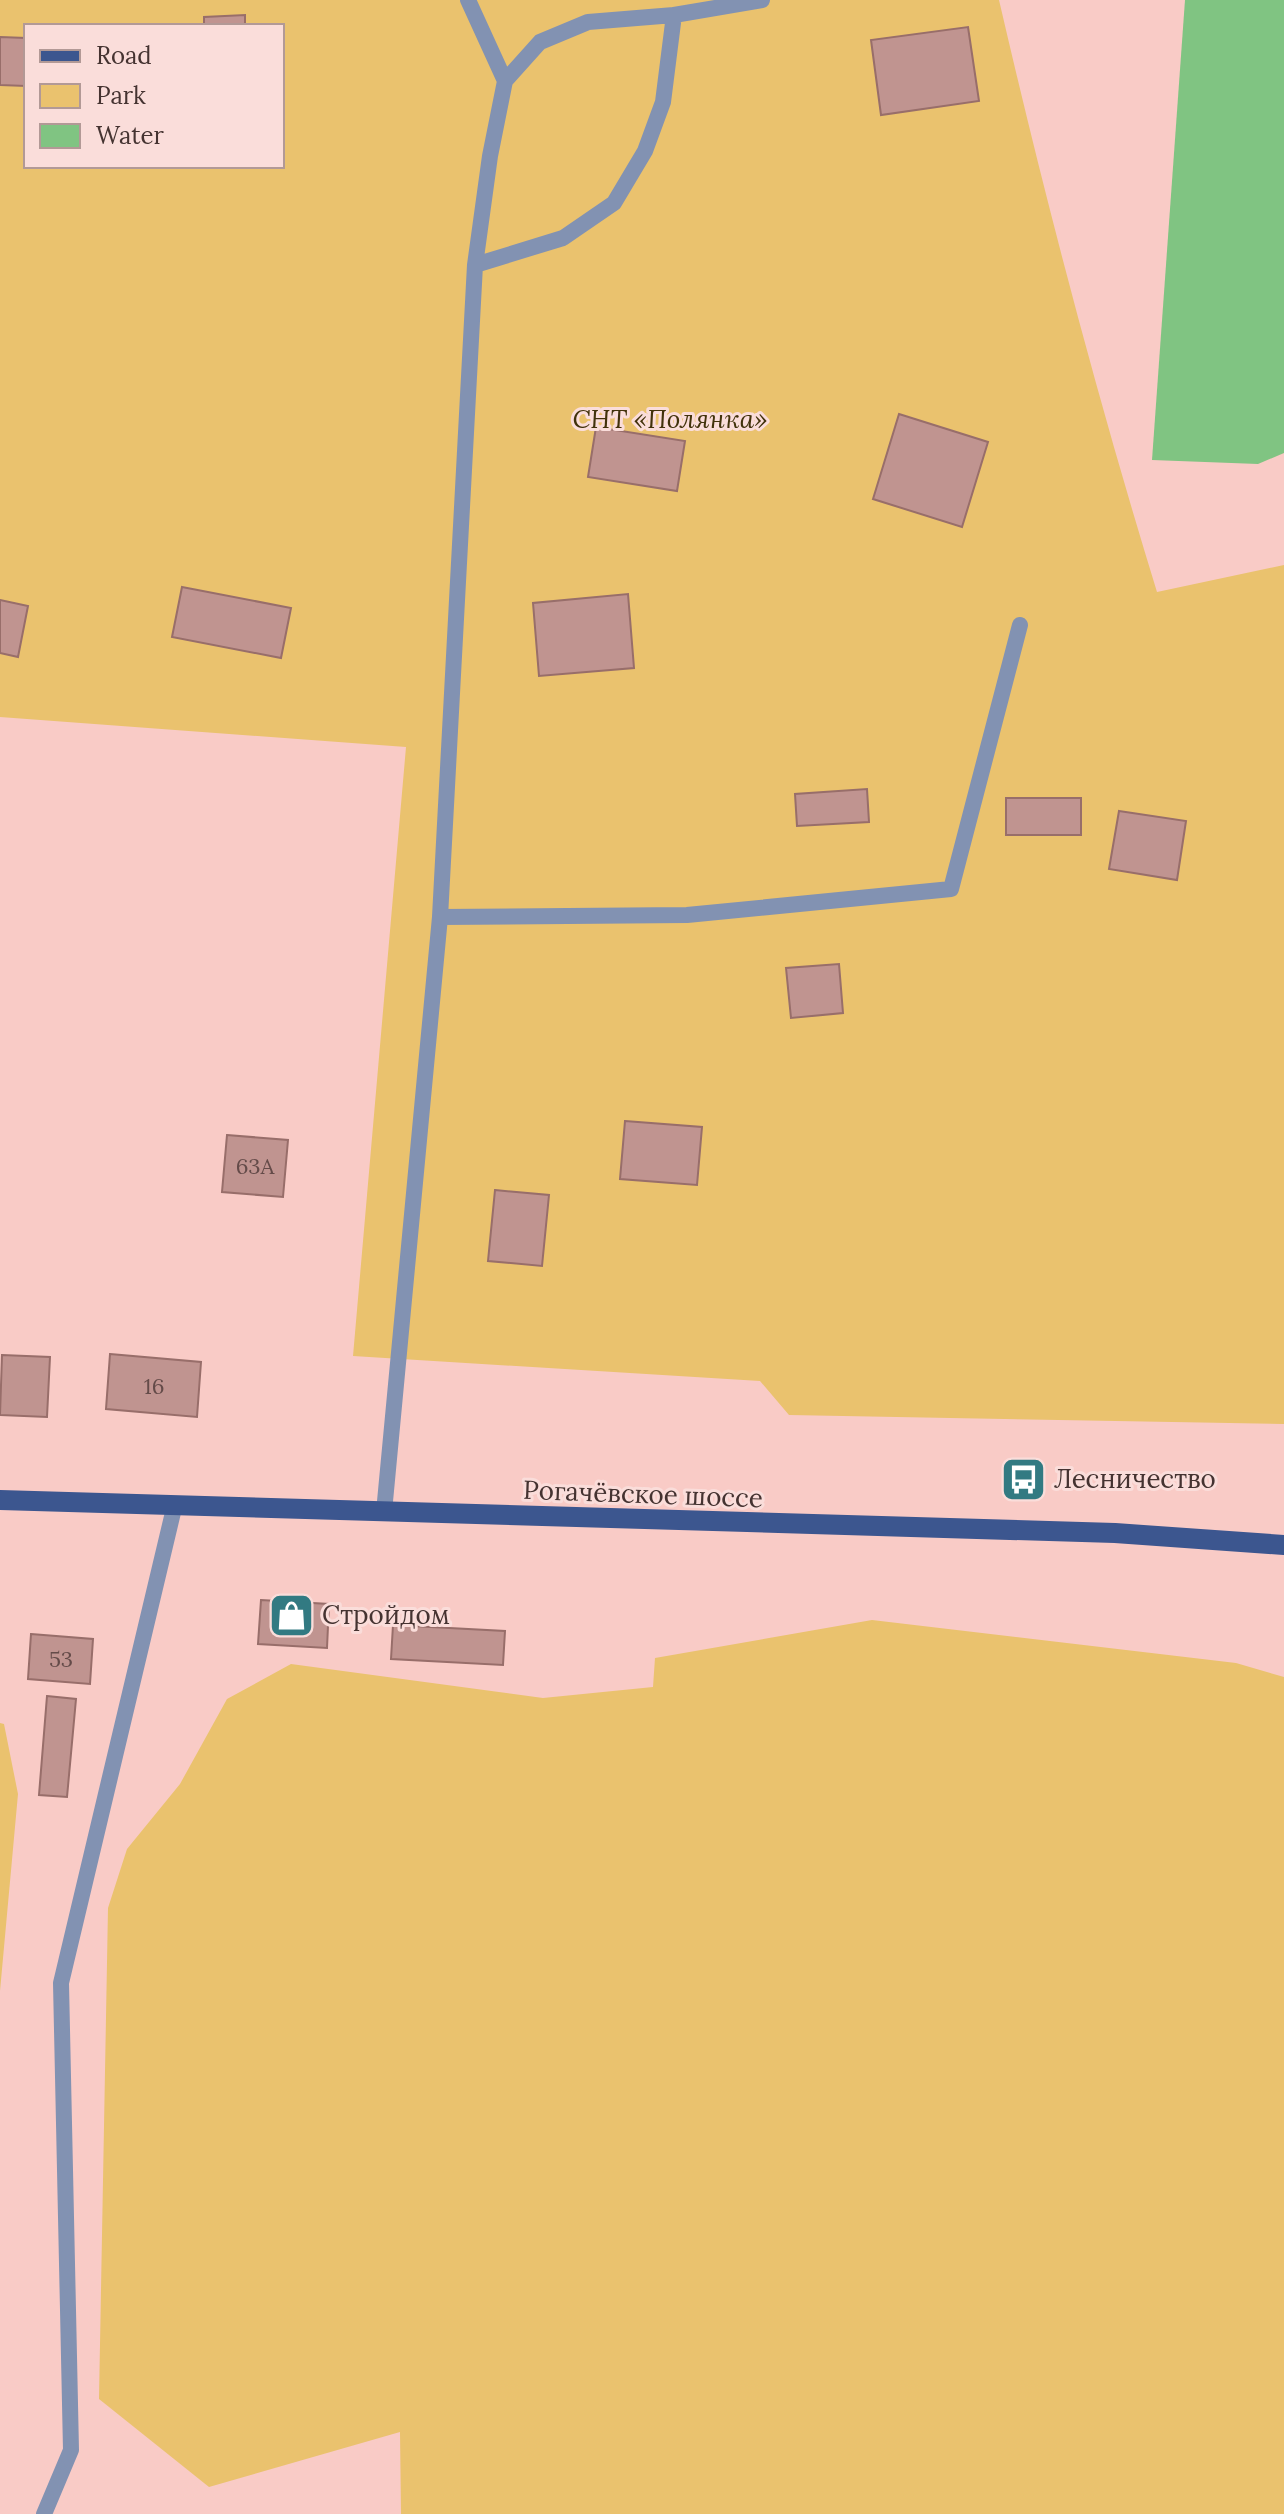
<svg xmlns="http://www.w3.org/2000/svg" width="1284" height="2514" font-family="Lora,serif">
<rect width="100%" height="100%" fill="#f9cbc6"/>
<path fill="#eac26e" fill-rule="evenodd" d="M0,0H999C1045,199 1097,397 1157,592L1284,565V1424L789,1415L760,1381L353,1356L406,747L0,717ZM26,26H282V166H26Z
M872,1620L1236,1663L1284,1677V2514H401L400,2432L209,2487L99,2399L108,1908L127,1849L180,1784L227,1699L291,1664L543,1698L653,1687L655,1658Z
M0,1723L4,1724L18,1794L0,1991Z"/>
<path fill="#80c482" d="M1185,0H1284V453L1258,464L1152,460Z"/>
<path fill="#c09490" stroke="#986e6a" stroke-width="2" d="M245,15V26H204V17Z
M968,27L979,101L881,115L871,40Z
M0,37L26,38V86L0,85Z
M899,414L988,442L962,527L873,499Z
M596,427L685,441L677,491L588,477Z
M182,587L291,608L281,658L172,637Z
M628,594L634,668L539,676L533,603Z
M0,600L28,606L18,657L0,653Z
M867,789L869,822L797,826L795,794Z
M1006,798H1081V835H1006Z
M1119,811L1186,821L1177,880L1109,869Z
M839,964L843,1013L791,1018L786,968Z
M625,1121L702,1127L697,1185L620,1179Z
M227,1135L288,1140L283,1197L222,1192Z
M495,1190L549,1195L542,1266L488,1261Z
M110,1354L201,1362L197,1417L106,1409Z
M2,1355L50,1357L47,1417L0,1415Z
M261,1600L329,1604L327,1648L258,1644Z
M393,1625L505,1631L503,1665L391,1659Z
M31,1634L93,1639L90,1684L28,1679Z
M47,1696L76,1699L67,1797L39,1795Z"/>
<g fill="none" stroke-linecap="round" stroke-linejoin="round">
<path stroke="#8292b2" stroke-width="16" d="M468,0L505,81L540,42L588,22L674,15
M762,0L674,15L663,102L645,151L614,203L563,238L475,265L440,917L687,915L951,889L1020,625
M475,265L490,156L505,81
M384,1512L440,917
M44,2514L71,2450L61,1983L175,1504"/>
<path stroke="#3c568f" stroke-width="20" d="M0,1500L1115,1533L1284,1545"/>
</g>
<defs>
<symbol id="bus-square" viewBox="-11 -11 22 22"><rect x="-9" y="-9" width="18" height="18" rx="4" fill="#327a82" stroke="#faddda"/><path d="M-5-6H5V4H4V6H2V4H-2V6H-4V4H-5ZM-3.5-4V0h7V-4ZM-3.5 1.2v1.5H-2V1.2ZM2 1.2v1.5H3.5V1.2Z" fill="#fff"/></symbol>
<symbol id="shop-square" viewBox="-11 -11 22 22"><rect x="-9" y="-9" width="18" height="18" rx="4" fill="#327a82" stroke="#faddda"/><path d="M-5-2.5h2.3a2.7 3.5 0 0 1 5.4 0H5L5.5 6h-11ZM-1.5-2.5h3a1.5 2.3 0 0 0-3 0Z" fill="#fff"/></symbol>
</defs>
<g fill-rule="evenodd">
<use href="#bus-square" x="998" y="1454" width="51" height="51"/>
<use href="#shop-square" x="266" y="1590" width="51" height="51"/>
</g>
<g text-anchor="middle" stroke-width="6" stroke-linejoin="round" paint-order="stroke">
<g font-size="22" fill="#644b49">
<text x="255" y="1174">63А</text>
<text x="154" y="1394">16</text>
<text x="61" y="1667">53</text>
</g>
<g font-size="26" font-style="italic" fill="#42320b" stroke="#faddda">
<text x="670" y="428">СНТ «Полянка»</text>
</g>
<g font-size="26" fill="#453331" stroke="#faddda" text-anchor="start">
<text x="1054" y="1488">Лесничество</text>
<text x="322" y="1624">Стройдом</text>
</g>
<g font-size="26" fill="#453331" stroke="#faddda">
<text transform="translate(643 1494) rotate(2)" y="9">Рогачёвское шоссе</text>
</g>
</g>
<rect x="24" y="24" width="260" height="144" fill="#faddda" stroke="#b29996" stroke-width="2"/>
<rect x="40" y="50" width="40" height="12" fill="#3c568f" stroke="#b29996" stroke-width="2"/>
<text x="96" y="64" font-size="24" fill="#453331">Road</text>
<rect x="40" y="84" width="40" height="24" fill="#eac26e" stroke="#b29996" stroke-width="2"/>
<text x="96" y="104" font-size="24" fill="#453331">Park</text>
<rect x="40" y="124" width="40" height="24" fill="#80c482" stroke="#b29996" stroke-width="2"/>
<text x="96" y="144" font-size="24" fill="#453331">Water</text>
</svg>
